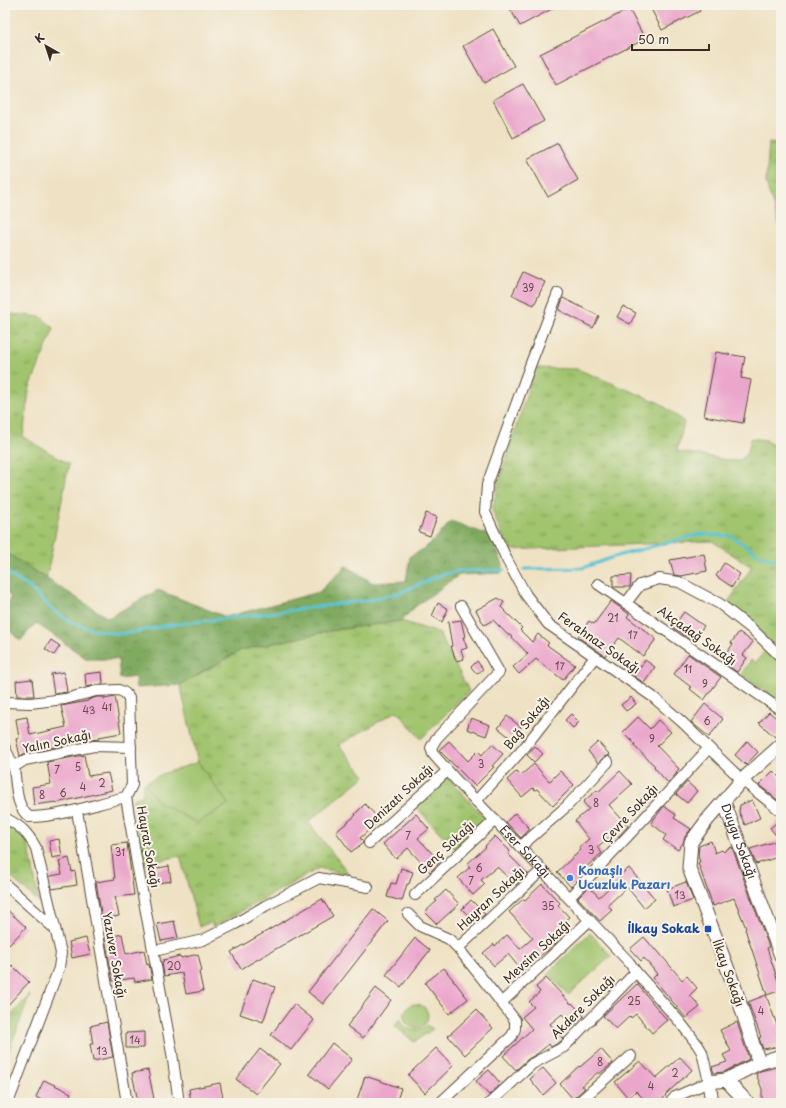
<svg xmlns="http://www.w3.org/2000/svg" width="786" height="1108" font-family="'Playpen Sans',sans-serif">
<defs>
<pattern id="grass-tufts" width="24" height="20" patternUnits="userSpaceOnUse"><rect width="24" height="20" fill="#a1c46e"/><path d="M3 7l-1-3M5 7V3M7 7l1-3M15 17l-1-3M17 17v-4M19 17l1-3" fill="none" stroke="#849f5a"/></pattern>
<pattern id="forest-crowns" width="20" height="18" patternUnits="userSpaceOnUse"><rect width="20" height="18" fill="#80aa61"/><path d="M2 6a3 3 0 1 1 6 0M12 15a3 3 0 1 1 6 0" fill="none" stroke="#6a8b4f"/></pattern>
</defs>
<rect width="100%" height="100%" fill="#f7f3e8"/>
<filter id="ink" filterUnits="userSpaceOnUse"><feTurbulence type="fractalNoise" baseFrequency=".025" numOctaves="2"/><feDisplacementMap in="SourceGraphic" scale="8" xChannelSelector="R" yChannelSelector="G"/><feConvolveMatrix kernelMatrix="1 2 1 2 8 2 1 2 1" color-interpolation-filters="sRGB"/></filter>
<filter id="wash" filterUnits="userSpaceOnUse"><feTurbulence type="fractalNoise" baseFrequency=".012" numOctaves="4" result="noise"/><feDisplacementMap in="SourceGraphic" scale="16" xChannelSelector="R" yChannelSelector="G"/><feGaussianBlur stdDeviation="0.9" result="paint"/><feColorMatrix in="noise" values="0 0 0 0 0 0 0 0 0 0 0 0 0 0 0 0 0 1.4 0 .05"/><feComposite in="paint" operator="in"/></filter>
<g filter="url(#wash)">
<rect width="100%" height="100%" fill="#efe2c4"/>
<path fill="url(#grass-tufts)" stroke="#6e7746" d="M769,143L781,145V230L766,183Z
M5,313L41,317L54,328L29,390L23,437L69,464L46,580L5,553Z
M535,368L577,369L660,403L684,422L677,451L732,461C747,462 748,449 751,438L766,440L781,452V650L724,608L752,567L712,541L508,550L492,510L499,481Z
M401,621L439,633L469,691L421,739L397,711L339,745L365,776L308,822L350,875L319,868L213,927L211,922L199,927L180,856L144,864L133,799L143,795V784L146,783L228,804L198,762L180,685L241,650L335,630Z
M447,777L487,820L455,849L416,807Z
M5,823L15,829L28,841L39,902L5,872Z
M30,995L5,1061V1022Z
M400,1019C405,1032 418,1033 427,1025L433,1029L414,1042L395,1026Z"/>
<path fill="url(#forest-crowns)" stroke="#5e6a40" d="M451,521L491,536L503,565L501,573L459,575L416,606L401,621L335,630L241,650L180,685L136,688L135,677L120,679L118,659H87L36,623L20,641L5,626V610L11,596L5,592V552L108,618L158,590L226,617L319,592L346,566L373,583L406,581L410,556C428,549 439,535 451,521Z"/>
<path fill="#a1c46e" stroke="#6e7746" d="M767,649L781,662V703L741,674L751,660L755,663Z
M198,762L228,804L197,823L158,802L145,783L162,774Z
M590,933L611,956L568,995L548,973Z
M404 1016a12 12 0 1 1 24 0a12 12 0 1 1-24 0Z"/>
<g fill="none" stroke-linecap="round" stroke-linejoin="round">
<path stroke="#5ac5d3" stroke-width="3" d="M524,569L582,568L617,556L700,534L731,536L760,555L781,561
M5,572L29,587L54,611L73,623L91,629L118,634L140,631L170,625L286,611L369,600L399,593L443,574L458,571L504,570"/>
</g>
<g id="blocks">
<path fill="#eba6cc" d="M508,5H559L520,26Z
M649,5H697L700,11L662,30Z
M629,9L645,39L556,85L540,54Z
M493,29L514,66L484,83L463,46Z
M523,84L544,121L513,138L493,100Z
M558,143L578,180L548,197L527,159Z
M523,272L545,282L534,305L512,295Z
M563,298L599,316L593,328L559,310Z
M623,306L636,313L630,324L617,317Z
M716,352L745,357L741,378L751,380L743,423L704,416Z
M426,513L437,517L430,536L419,532Z
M704,554L707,571L681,576L674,575L670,560Z
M724,563L740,574L732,587L716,576Z
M631,575L630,587H613V576Z
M498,598L504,602L501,607L522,628L520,630L532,642L538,634L549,643L547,645L575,665L563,680L536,659L519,674L513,667L528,654L510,635H508L493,620L484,625L476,610Z
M611,601L629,614L627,617L656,639L643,656L619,638L605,656L578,637L589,621L594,624Z
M438,603L448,609L442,622L432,616Z
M684,612L704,626L693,641L673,627Z
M461,620L465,637H463L467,648L461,650L464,659L456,661L451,646H452L448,622Z
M739,632L753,642L743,655L747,658L737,672L721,661L733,644L731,643Z
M51,640L60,646L54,655L45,649Z
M688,654L721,677L704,700L690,689L691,687L674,674Z
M645,660L655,667L644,683L634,676Z
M477,661L483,669L477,674L471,667Z
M64,672L67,692L54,694L51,674Z
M102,672L103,684L96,685L86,687L85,674Z
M32,679L34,696H17L16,681Z
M97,697H104V699L115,697L121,733L99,737V739L82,741L24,754L20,756L16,739L19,738L16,719L27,717L30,735L66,727L61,706L88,701V700Z
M631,697L636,704L626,711L621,705Z
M705,704L723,719L709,737L691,722Z
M769,712L781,722V730L775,737L759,723Z
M571,714L579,722L573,728L565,720Z
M507,716L521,727L512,739L498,728Z
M638,717L650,729L658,720L671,732L657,746L679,769L676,772L677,773L668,783L654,767L655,766L634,746L635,744L623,732Z
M471,718L490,725L486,736L467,729Z
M449,741L468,761L478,751L482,755L492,744L503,754L492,766L494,767L475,786L439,750Z
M747,741L758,752L746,765L735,755Z
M598,742L610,755L604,757L598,763L588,751Z
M535,746L543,754L534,762L527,755Z
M84,755L88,776L108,773L112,790L56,803V802L34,805L32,787L51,784L47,762Z
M534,764L548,780L550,781L560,771L574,785L553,806L537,789L535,790L533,788L522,797L507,780L517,771L521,775Z
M620,771L632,784L609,805L628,826L618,837L615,833L597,847L602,853L585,868L587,870L571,887L557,872L581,850L579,847L589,839L575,821L589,809L583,802L597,790L598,792Z
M773,771L781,779V803L759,785Z
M687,782L697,791L687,803L676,794Z
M752,800L760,818L745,825L739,812L740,805Z
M365,804L380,820L360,838L363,841V843L351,852L336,832L356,815L355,814Z
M664,806L676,815L674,818L691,829L685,837L683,843L678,850L663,840L666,835L651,823Z
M515,813L530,829L521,838L506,822Z
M416,814L429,829L418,838L440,862L430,872L408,848L396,859L383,844Z
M781,819V856L756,864L750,849L780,840L770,828Z
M495,836L510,851L508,854L528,874L516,885L497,867L481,880L485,884L473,895L458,878L470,867L467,864L486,847L485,846Z
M59,839L62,856L52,858L49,841Z
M711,841L715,853L722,850L724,852L727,849L732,847L769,947L767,948L781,990L767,995L745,929L746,928L734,898L713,906L698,863L700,862L698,856L699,846Z
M127,843L134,895L115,897L119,916L102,919L96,882L115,879L111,845Z
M69,858L72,872L75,871L77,885L52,889L50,876L62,874L59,861Z
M169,866L171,881L151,884L149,870Z
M401,868L413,872L409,884H407L402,901L387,897L391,883L396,884Z
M629,868L655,899L644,908L627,887L608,905L612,910L600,921L578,898L589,887L599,897L621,877L620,875Z
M686,882L693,900L673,907L667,889Z
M542,884L560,903L558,905L569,917L564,921L571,929L556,941L557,942L547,951H546L522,971L508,954L494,966L483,953L494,944L495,946L507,935L520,949L533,938L509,912L523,899L525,900Z
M446,890L459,904L437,924L425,912L437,901L435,900Z
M322,899L333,916L241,969L231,952Z
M471,900L485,914L475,923L462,909Z
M5,908L26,927L9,945L5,941Z
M373,909L388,921L323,1004L308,992Z
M174,921L178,938L161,941L157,924Z
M122,934L126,954L144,950L147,965L149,964L152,979L135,982L134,978L113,981L105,938Z
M644,937L655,950L656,949L682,980L687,976L697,988L690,995L700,1007L686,1018L653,978L657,974L644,958L641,961L630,949Z
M86,938L90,954L72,958L69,942Z
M415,938L430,950L401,987L386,975Z
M198,954L202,971L199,972L203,991L186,994L182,973L164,976L162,962L164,961L163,960L180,956L181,958Z
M12,965L29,982L5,1008V972Z
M444,968L468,999L449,1014L425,983Z
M546,978L571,1004L572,1003L584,1016L573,1027L562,1014L550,1024L563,1039L560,1042L551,1047L549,1044L537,1054L528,1059L516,1070L503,1056L532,1029L522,1017L534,1007L529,1002L540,992L536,987Z
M253,979L275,987L263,1022L240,1014Z
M637,984L667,1020L652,1033L636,1014L631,1018L630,1016L616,1029L603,1016Z
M376,988L391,1000L363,1038L347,1026Z
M766,995L777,1025L781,1024V1046L763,1049L759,1038L761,1037L748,1002Z
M294,1004L314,1020L291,1050L271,1035Z
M476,1010L493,1028L465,1055L448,1036Z
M107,1022L113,1057L93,1061L90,1044H93L90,1026Z
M737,1022L749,1059L724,1072L714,1073L712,1067L727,1062L723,1055L731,1051L720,1030Z
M144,1032V1048H126V1033Z
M332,1043L352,1059L328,1089L309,1074Z
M436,1048L453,1066L425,1093L408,1075Z
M260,1049L280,1064L256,1094L236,1079Z
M601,1049L613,1063L599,1074L598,1072L582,1086L585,1088L573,1099L560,1084L579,1066L580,1067Z
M680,1057L692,1070L665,1095L666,1096L658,1103H648L636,1091L628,1098L615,1082L640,1061L656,1078Z
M781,1066V1103H762V1089L756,1074L760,1071Z
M543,1068L556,1083L543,1095L530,1079Z
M148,1070L154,1099L138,1102L132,1073Z
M489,1070L501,1084L489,1095L476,1081Z
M365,1076L401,1088L396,1103H356Z
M44,1080L71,1093L66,1103H47L36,1097Z
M220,1083L224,1103H191L189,1089Z"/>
</g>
</g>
<g filter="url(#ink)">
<use href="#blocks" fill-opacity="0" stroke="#564637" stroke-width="1"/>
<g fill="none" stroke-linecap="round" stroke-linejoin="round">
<defs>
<g id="minor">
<path d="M558,293L531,363L487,485L485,512L507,560L526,595L548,624L653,697L682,722L742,780L781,811"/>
<path d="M598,584L781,710"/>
<path d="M626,603L640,585L659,579L679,582L720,604L753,630L781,657"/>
<path id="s1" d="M461,606L499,672L436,739L431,748L433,754L456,780L531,858L629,962L636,972L679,1021L697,1044L702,1052L709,1082L675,1097L670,1103"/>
<path d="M5,702L30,703L65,699L96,691L119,690L125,693L129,698L132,785L126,797L136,858L172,1053L179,1103"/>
<path d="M5,748C8,755 12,762 14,769C17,786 15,805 29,817C62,817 94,804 126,797"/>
<path d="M14,767L25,760L94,746L131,747"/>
<path d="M476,801L524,748L595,657"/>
<path d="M77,811L127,1103"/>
<path d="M5,818C22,827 27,832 36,848L61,953L59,968L8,1103"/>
<path d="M369,843L447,771"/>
<path d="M520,847L567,806L608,762"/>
<path d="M5,884L55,929"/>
<path d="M415,895L495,820"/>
<path d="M569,898L626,838L709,748"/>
<path d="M408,914L420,926L449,939L458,948L515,1020V1029L512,1036L440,1103"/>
<path d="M458,948L542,870"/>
<path d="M154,951L203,940L235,924L265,906L319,878L368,887"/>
<path d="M501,1003L590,920"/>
<path d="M490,1103L532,1064L564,1047L636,972"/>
<path d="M578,1103L631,1056"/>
</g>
<g id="tertiary">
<path id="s2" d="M724,802L781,956"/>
<path d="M759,1063L735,988L689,868L691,842L708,819L742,780L781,745"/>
<path d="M726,1080L748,1103"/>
<path d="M712,1103L709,1082L726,1080L759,1063L781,1056"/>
</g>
</defs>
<use href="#minor" stroke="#564637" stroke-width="12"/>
<use href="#tertiary" stroke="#564637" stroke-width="15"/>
<use href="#minor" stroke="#fff" stroke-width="10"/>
<use href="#tertiary" stroke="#fff" stroke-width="13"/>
</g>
</g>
<circle fill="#3f7fe0" stroke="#f7f3e8" stroke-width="1.5" cx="570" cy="878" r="4"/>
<rect fill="#1a4fb4" stroke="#f7f3e8" stroke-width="1.5" x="704" y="925" width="8" height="8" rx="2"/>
<g text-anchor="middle" stroke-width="4" stroke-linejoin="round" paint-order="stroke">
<g font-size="10" fill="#67494a">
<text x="528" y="292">39</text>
<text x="613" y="622">21</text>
<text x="633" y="639">17</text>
<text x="560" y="670">17</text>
<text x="688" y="673">11</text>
<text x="705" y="688">9</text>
<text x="107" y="711">41</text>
<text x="89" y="714">43</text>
<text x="707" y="725">6</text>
<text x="652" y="743">9</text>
<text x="481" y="768">3</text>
<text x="78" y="771">5</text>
<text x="57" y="774">7</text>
<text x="102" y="787">2</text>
<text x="83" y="791">4</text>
<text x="63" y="797">6</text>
<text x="42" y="799">8</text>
<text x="596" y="807">8</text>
<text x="408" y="840">7</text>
<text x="591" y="854">3</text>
<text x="120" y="856">31</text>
<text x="479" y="872">6</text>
<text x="471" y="885">7</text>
<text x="680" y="899">13</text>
<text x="548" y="910">35</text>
<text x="174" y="970">20</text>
<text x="634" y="1005">25</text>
<text x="761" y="1015">4</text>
<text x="135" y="1044">14</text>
<text x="102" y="1055">13</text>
<text x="600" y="1066">8</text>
<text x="675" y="1077">2</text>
<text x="651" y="1090">4</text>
</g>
<g font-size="12" fill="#3b2a1e" stroke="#f7f3e8">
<text transform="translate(697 636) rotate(35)" y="4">Akçadağ Sokağı</text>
<text transform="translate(599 643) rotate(35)" y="4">Ferahnaz Sokağı</text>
<text transform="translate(527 723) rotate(-51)" y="4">Bağ Sokağı</text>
<text transform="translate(57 742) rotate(-12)" y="4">Yalın Sokağı</text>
<text transform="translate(399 797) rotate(-43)" y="4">Denizatı Sokağı</text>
<text transform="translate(630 814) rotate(-47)" y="4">Çevre Sokağı</text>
<text dy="4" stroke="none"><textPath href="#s2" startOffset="42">Duygu Sokağı</textPath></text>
<text transform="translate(148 847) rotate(80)" y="4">Hayrat Sokağı</text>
<text transform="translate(446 848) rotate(-43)" y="4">Genç Sokağı</text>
<text dy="4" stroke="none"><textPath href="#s1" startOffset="319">Eser Sokağı</textPath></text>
<text transform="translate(491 899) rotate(-43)" y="4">Hayran Sokağı</text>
<text transform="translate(537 952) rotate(-43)" y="4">Mevsim Sokağı</text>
<text transform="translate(114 955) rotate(80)" y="4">Yazuver Sokağı</text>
<text transform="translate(728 973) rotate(70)" y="4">İlkay Sokağı</text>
<text transform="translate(583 1007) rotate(-45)" y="4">Akdere Sokağı</text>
</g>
<g font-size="12" font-weight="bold" fill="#366cbe" stroke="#f7f3e8" text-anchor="start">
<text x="578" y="875">Konaşlı<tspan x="578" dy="14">Ucuzluk Pazarı</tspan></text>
</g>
<g font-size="12" font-weight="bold" fill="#164399" stroke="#f7f3e8" text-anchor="end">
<text x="700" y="933">İlkay Sokak</text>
</g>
</g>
<rect width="786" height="1108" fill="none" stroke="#f7f3e8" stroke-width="20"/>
<g transform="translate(46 46) rotate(321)" stroke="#f7f3e8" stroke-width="3" paint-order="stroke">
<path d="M0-3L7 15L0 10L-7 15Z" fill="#3b2a1e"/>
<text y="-6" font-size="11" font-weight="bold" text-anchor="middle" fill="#3b2a1e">K</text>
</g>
<path d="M632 44v6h77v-6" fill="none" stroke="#3b2a1e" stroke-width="2"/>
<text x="638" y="44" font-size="12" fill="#3b2a1e" stroke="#f7f3e8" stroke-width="3" paint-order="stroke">50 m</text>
</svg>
